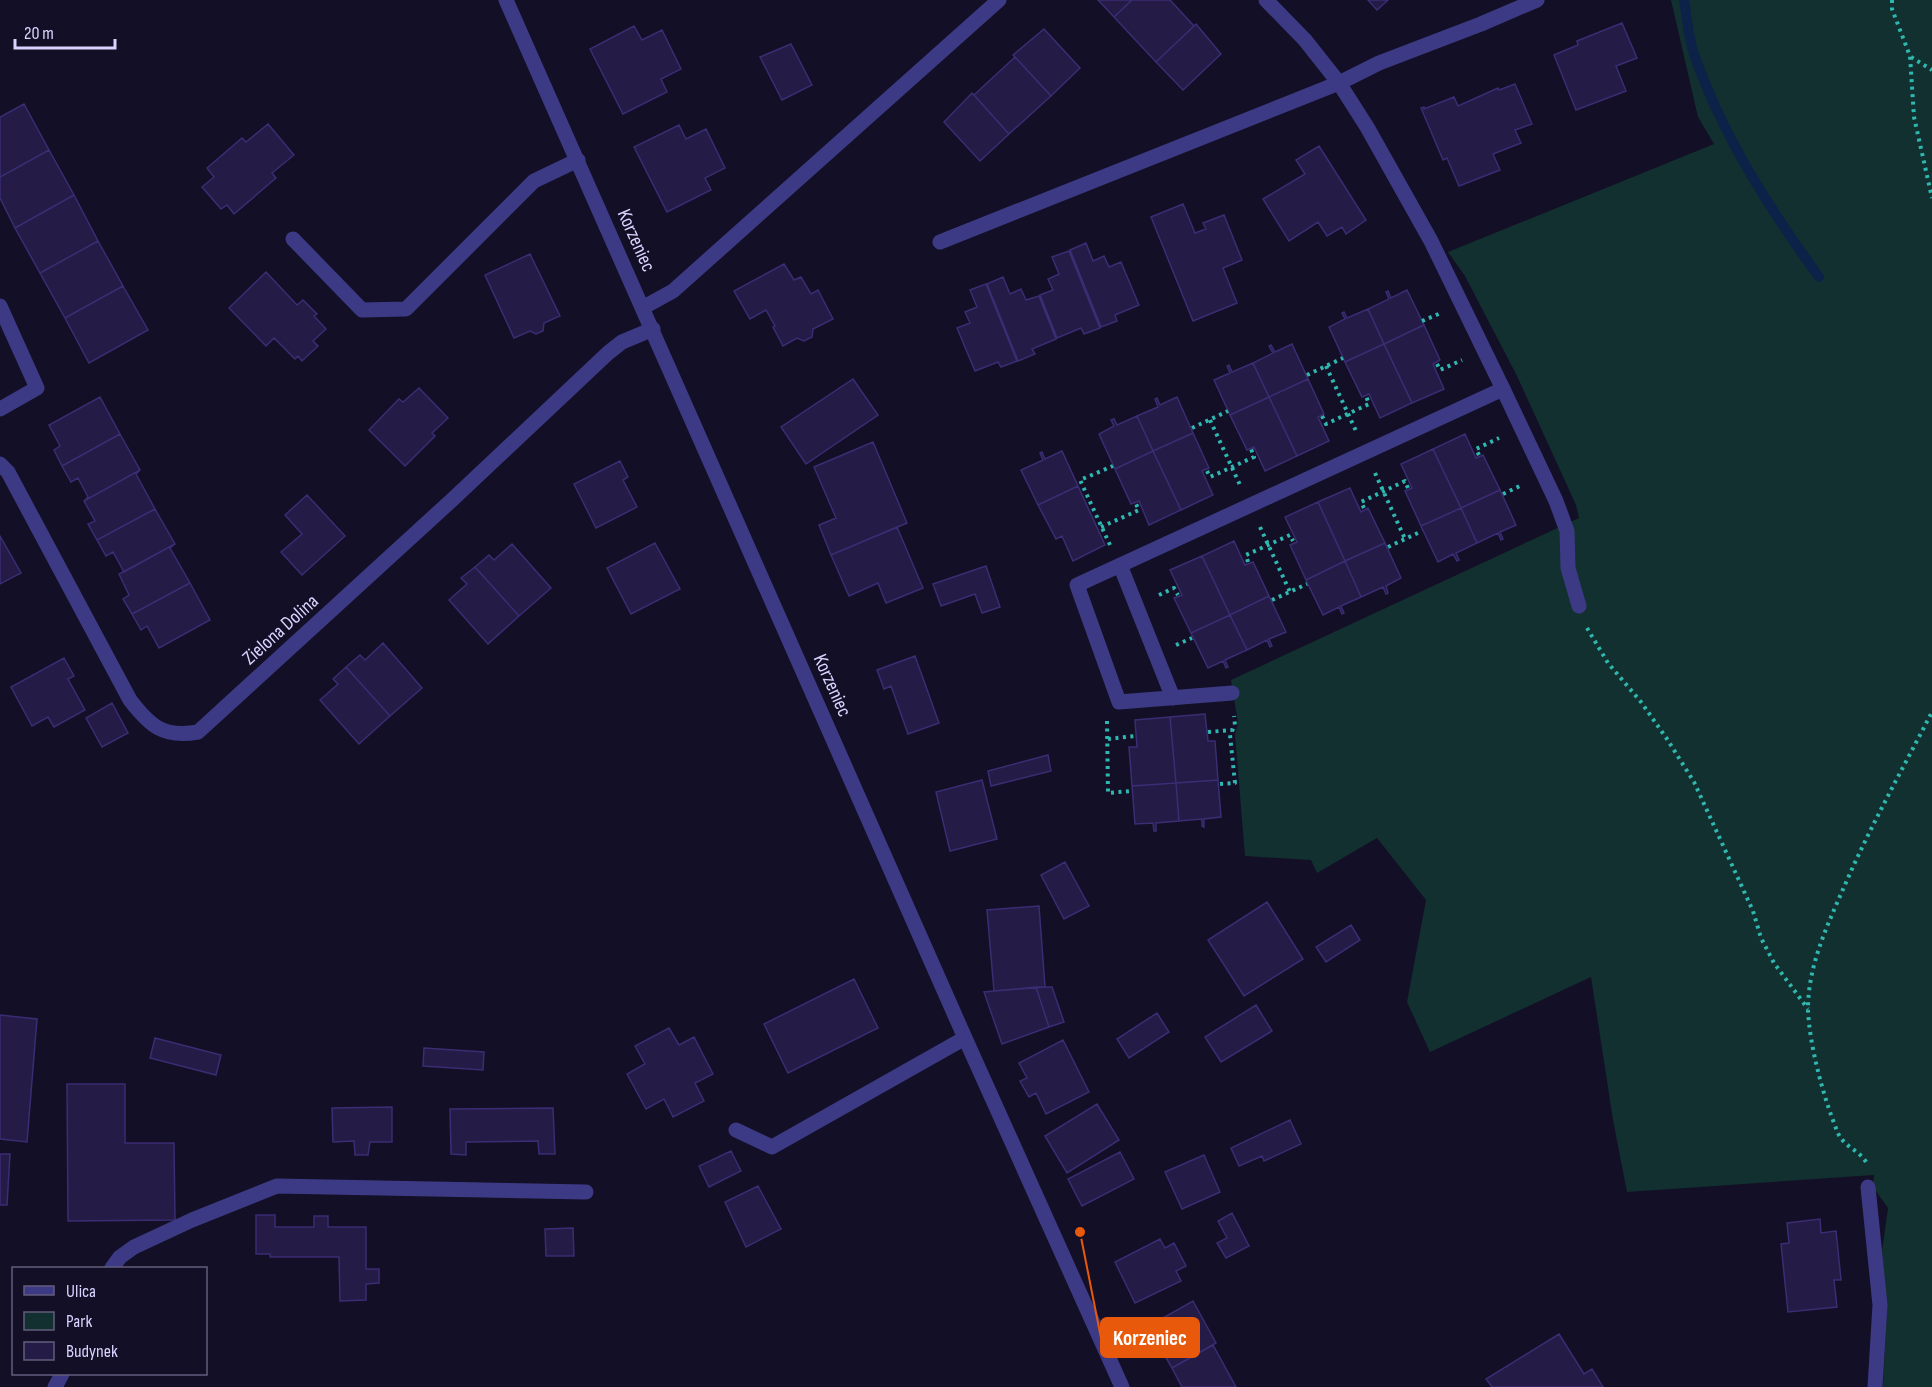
<svg xmlns="http://www.w3.org/2000/svg" width="1932" height="1387" font-family="'Sofia Sans Condensed',sans-serif">
<rect width="100%" height="100%" fill="#130f26"/>
<path fill="#12302f" d="M1671,0H1932V1387H1883L1887,1308L1882,1251L1888,1208L1873,1187L1874,1175L1627,1192L1613,1120L1591,977L1430,1052L1407,1002L1426,900L1377,838L1317,873L1311,860L1245,856L1235,735L1238,723L1231,680L1579,518L1576,505L1517,376L1465,276L1448,252L1714,144L1698,117Z"/>
<g fill="none" stroke-linecap="round" stroke-linejoin="round">
<path stroke="#0c2248" stroke-width="10" d="M1684,0C1687,17 1688,37 1694,54C1722,135 1769,208 1819,277"/>
</g>
<path fill="#241b47" stroke="#3b2d73" stroke-width="1.5" d="M1098,0H1132L1114,17Z
M1132,0H1170L1194,26L1156,62L1114,17Z
M1368,0H1388L1377,10Z
M1622,23L1637,58L1616,66L1626,91L1576,110L1554,55L1578,45L1577,41Z
M1196,24L1221,54L1183,90L1156,62Z
M634,26L642,40L662,30L681,69L661,79L667,92L623,114L590,49Z
M1044,29L1080,68L1051,96L1013,55Z
M791,44L812,85L782,100L760,57Z
M1015,57L1051,96L1009,134L974,95Z
M1515,84L1532,124L1515,130L1521,143L1493,154L1500,170L1459,186L1447,158L1443,160L1421,108L1424,107V109L1454,97L1458,106L1498,88L1499,90Z
M972,93L1009,134L980,161L944,122Z
M24,104L49,150L0,177V117Z
M268,124L294,155L272,173L276,178L234,214L227,205L221,209L202,187L214,177L207,168L242,138L246,142Z
M679,125L686,139L706,129L725,168L705,178L711,190L667,212L634,147Z
M1319,146L1366,220L1346,234L1342,227L1327,236L1318,222L1289,241L1263,199L1305,174L1296,160Z
M49,150L74,195L15,228L0,198V177Z
M74,195L98,241L40,273L15,228Z
M1183,204L1195,233L1206,229L1203,223L1224,215L1242,260L1223,268L1237,303L1193,321L1151,217Z
M98,241L123,286L65,318L40,273Z
M1086,243L1093,261L1104,256L1109,267L1121,262L1139,305L1115,315L1117,321L1101,327L1070,250Z
M1069,251L1100,328L1084,334L1081,328L1057,338L1040,295L1053,290L1048,279L1059,274L1052,257Z
M530,254L560,316L544,323L543,331L536,334L530,331L514,338L485,275Z
M784,264L794,280L801,277L811,294L818,290L833,319L813,329L812,337L804,341L797,338L783,346L773,327L775,326L766,310L750,319L734,291Z
M266,272L297,305L303,300L317,314L314,316L326,329L313,341L318,346L302,361L298,356L295,359L274,338L266,346L229,308Z
M1003,277L1010,294L1021,289L1026,300L1039,296L1056,339L1032,349L1035,354L1018,361L987,284Z
M986,284L1017,361L1001,367L998,362L975,371L957,328L970,323L965,312L977,307L970,290Z
M123,286L148,330L89,363L65,318Z
M1407,290L1424,325L1384,344L1368,309L1389,299L1386,292L1388,291L1391,298Z
M1368,309L1384,344L1345,362L1329,327L1345,319L1342,313L1344,312L1347,318Z
M1424,325L1440,360L1433,364L1444,389L1412,403L1384,344Z
M1292,344L1308,379L1269,397L1253,363L1273,353L1269,346L1271,345L1275,352Z
M1384,344L1412,403L1380,418L1369,394L1362,397L1345,362Z
M1253,363L1269,397L1230,415L1214,380L1230,373L1227,366L1229,365L1232,372Z
M853,379L878,415L806,464L781,427Z
M1308,379L1324,414L1318,417L1329,441L1297,456L1269,397Z
M419,388L448,418L432,433L435,436L405,466L369,430L399,399L403,402Z
M100,397L120,434L62,466L54,450L60,446L49,425Z
M1177,397L1193,433L1153,451L1137,416L1158,407L1155,399L1157,398L1160,405Z
M1269,397L1297,456L1265,471L1254,447L1247,450L1230,415Z
M1137,416L1153,451L1115,469L1099,434L1114,426L1111,420L1114,419L1117,425Z
M1193,433L1209,468L1202,471L1213,495L1181,510L1153,451Z
M120,434L140,470L84,501L88,497L78,478L71,482L62,466Z
M1465,434L1476,458L1483,455L1500,490L1461,508L1433,449Z
M873,442L907,523L831,555L819,525L836,518L814,467Z
M1433,449L1461,508L1421,526L1405,491L1412,488L1401,464Z
M1062,451L1078,486L1038,505L1021,470L1043,460L1040,453L1042,452L1045,459Z
M1153,451L1181,510L1149,525L1139,501L1131,504L1115,469Z
M620,461L628,477L623,480L637,507L596,528L574,484Z
M140,470L136,474L155,509L97,540L88,524L95,521L84,501Z
M1078,486L1105,545L1073,561L1062,536L1056,539L1038,505Z
M1350,488L1361,512L1368,508L1385,543L1345,561L1318,502Z
M1500,490L1516,525L1500,532L1503,539L1501,540L1498,533L1477,543L1461,508Z
M307,495L345,536L302,575L281,552L302,534L285,515Z
M1318,502L1345,561L1306,580L1290,545L1297,542L1285,517Z
M1461,508L1477,543L1456,553L1459,560L1457,561L1453,554L1438,562L1421,526Z
M155,509L175,544L124,572L113,552L106,556L97,540Z
M897,527L923,588L886,603L878,583L849,596L831,555Z
M0,536L21,573L0,584Z
M1234,541L1245,565L1253,562L1269,596L1230,615L1202,556Z
M655,543L680,589L631,614L607,568Z
M1385,543L1401,578L1386,586L1388,593L1386,594L1383,587L1361,597L1345,561Z
M175,544L170,548L190,583L132,614L123,599L129,595L119,574Z
M512,544L551,588L519,616L475,567L489,555L494,560Z
M1202,556L1230,615L1191,633L1174,598L1182,595L1170,570Z
M1345,561L1361,597L1341,606L1344,613L1342,614L1339,607L1323,615L1306,580Z
M986,566L1000,607L982,613L975,594L941,606L933,584Z
M475,567L519,616L488,644L449,600L467,584L461,578Z
M190,583L210,620L159,648L147,626L141,630L132,614Z
M1269,596L1286,632L1269,639L1272,646L1270,647L1267,640L1247,650L1230,615Z
M1230,615L1247,650L1225,660L1228,667L1226,668L1223,661L1208,668L1191,633Z
M383,643L422,688L390,716L346,667L360,655L365,660Z
M915,656L939,723L908,734L891,686L884,689L877,670Z
M64,658L74,676L68,679L85,710L54,727L48,717L32,726L11,687Z
M346,667L390,716L359,744L320,700L338,684L333,679Z
M112,703L128,733L102,747L86,718Z
M1205,714L1208,741H1215L1218,780L1176,783L1170,717Z
M1170,717L1176,783L1132,786L1129,747H1137L1135,720Z
M1048,755L1051,771L991,786L988,771Z
M982,780L997,839L950,851L936,792Z
M1218,780L1221,817L1204,819V827L1202,826V819L1179,821L1176,783Z
M1176,783L1179,821L1156,823V831H1154L1153,823L1135,824L1132,786Z
M1065,862L1089,906L1064,919L1041,875Z
M1267,902L1303,959L1244,996L1208,940Z
M1039,906L1045,987L994,991L987,910Z
M1351,925L1360,940L1326,962L1316,947Z
M854,979L878,1028L788,1073L764,1024Z
M1036,987L1049,1027L1002,1044L984,992Z
M1036,987H1052L1064,1022L1049,1027Z
M1256,1005L1272,1031L1221,1062L1205,1037Z
M1157,1013L1169,1032L1129,1058L1117,1039Z
M0,1015L37,1019L27,1142L0,1139Z
M669,1028L679,1045L694,1037L713,1074L695,1083L704,1101L673,1117L664,1099L646,1109L627,1074L645,1064L635,1046Z
M155,1038L221,1055L216,1075L150,1058Z
M1063,1040L1089,1092L1046,1114L1036,1093L1029,1097L1020,1081L1027,1078L1019,1063Z
M424,1048L484,1052L483,1070L423,1066Z
M67,1084H125V1143H174L175,1220L68,1221Z
M1097,1104L1119,1140L1067,1173L1045,1136Z
M392,1107V1142H370L368,1155H355L354,1141L333,1142L332,1108Z
M553,1108L555,1154H539L538,1141L466,1142V1155L451,1154L450,1109Z
M1290,1120L1301,1144L1264,1161L1262,1156L1239,1166L1231,1148Z
M731,1151L741,1171L709,1187L699,1166Z
M1120,1152L1134,1179L1082,1206L1068,1179Z
M0,1154H10L7,1205H0Z
M1204,1155L1220,1192L1182,1209L1165,1172Z
M758,1186L781,1229L746,1247L725,1202Z
M1232,1213L1249,1246L1226,1258L1217,1243L1227,1238L1218,1221Z
M256,1215H275V1227H314V1216H328V1227H366V1269H379V1283L366,1284V1300L340,1301L339,1257H270V1254H256Z
M1820,1219L1821,1233L1836,1231L1841,1280H1834L1837,1307L1788,1312L1781,1244L1789,1243L1787,1223Z
M573,1228L574,1256H546L545,1229Z
M1160,1239L1165,1248L1174,1243L1186,1266L1176,1271L1181,1281L1135,1303L1115,1262Z
M1193,1301L1216,1343L1172,1368L1155,1339L1161,1336L1154,1323Z
M1559,1334L1584,1374L1592,1369L1603,1387H1492L1486,1379Z
M1213,1345L1236,1387H1182L1172,1368Z"/>
<g fill="none" stroke-linecap="round" stroke-linejoin="round">
<path stroke="#2fb8b0" stroke-width="4" stroke-dasharray="3 4.5" stroke-linecap="butt" d="M1892,0V9L1910,56L1914,117L1932,198
M1911,57L1932,70
M1422,321L1441,313
M1437,364L1440,370L1462,360
M1326,366L1356,431
M1307,375L1343,358
M1322,416L1326,424L1369,404L1366,396
M1210,420L1240,485
M1192,428L1228,411
M1479,455L1476,449L1499,438
M1207,471L1210,477L1254,457L1251,449
M1375,473L1405,539
M1503,494L1522,485
M1364,508L1361,502L1405,481L1408,488
M1101,527L1139,510L1136,504
M1260,527L1290,592
M1110,545L1080,480L1113,466
M1388,547L1422,531
M1248,562L1246,555L1290,535L1293,541
M1159,595L1174,588L1178,595
M1272,600L1307,584
M1587,628L1608,663L1641,702L1667,739L1694,782L1753,911L1761,938L1774,963L1808,1009
M1176,645L1192,638
M1107,721L1108,793L1131,791
M1208,732L1232,730
M1108,739L1135,736
M1220,784L1235,783L1230,735L1235,725L1234,716
M1866,1162C1859,1150 1844,1147 1838,1133C1824,1100 1809,1044 1808,1009C1808,966 1827,926 1844,887C1870,827 1902,770 1932,712"/>
<path stroke="#3d3a85" stroke-width="15" d="M293,239L362,310L406,309L534,181L578,160
M940,242L1339,83L1379,63L1481,24L1537,0
M0,306L37,388L0,409
M0,464L8,472L130,700C150,726 163,738 198,732L453,499L608,353L622,342L653,329
M1120,565L1173,698
M1232,693L1119,702L1077,585L1503,389L1556,501L1567,531L1568,568L1579,606
M736,1130L772,1147L965,1038
M1868,1187L1880,1305L1875,1387
M112,1268L120,1257L134,1247L192,1220L277,1186L586,1192
M55,1387L62,1374"/>
<path stroke="#3d3a85" stroke-width="15" d="M506,0L965,1038L1122,1387
M1266,0L1305,40L1339,83L1367,127L1431,241L1503,389
M644,307L673,291L999,0"/>
</g>
<g text-anchor="middle" stroke-width="5" stroke-linejoin="round" paint-order="stroke">
<g font-size="20" fill="#d9d4ff" stroke="#130f26">
<text transform="translate(637 240) rotate(66)" y="7">Korzeniec</text>
<text transform="translate(280 629) rotate(-42)" y="7">Zielona Dolina</text>
<text transform="translate(833 685) rotate(66)" y="7">Korzeniec</text>
</g>
</g>
<path fill="none" stroke="#e8590c" stroke-width="2" d="M1080 1232L1101 1338"/>
<circle fill="#e8590c" stroke="#130f26" stroke-width="2" cx="1080" cy="1232" r="6"/>
<rect fill="#e8590c" stroke="#e8590c" stroke-width="2" x="1101" y="1318" width="98" height="39" rx="6"/>
<g font-size="21" text-anchor="middle" font-weight="bold" fill="#fff">
<text x="1150" y="1345">Korzeniec</text>
</g>
<rect x="12" y="1267" width="195" height="108" fill="#130f26" stroke="#625e7d" stroke-width="1.5"/>
<rect x="24" y="1286" width="30" height="9" fill="#3d3a85" stroke="#625e7d" stroke-width="1.5"/>
<text x="66" y="1297" font-size="18" fill="#d9d4ff">Ulica</text>
<rect x="24" y="1312" width="30" height="18" fill="#12302f" stroke="#625e7d" stroke-width="1.5"/>
<text x="66" y="1327" font-size="18" fill="#d9d4ff">Park</text>
<rect x="24" y="1342" width="30" height="18" fill="#241b47" stroke="#625e7d" stroke-width="1.5"/>
<text x="66" y="1357" font-size="18" fill="#d9d4ff">Budynek</text>
<path d="M15 39v9h100v-9" fill="none" stroke="#d9d4ff" stroke-width="3"/>
<text x="24" y="39" font-size="18" fill="#d9d4ff" stroke="#130f26" stroke-width="4.5" paint-order="stroke">20 m</text>
</svg>
